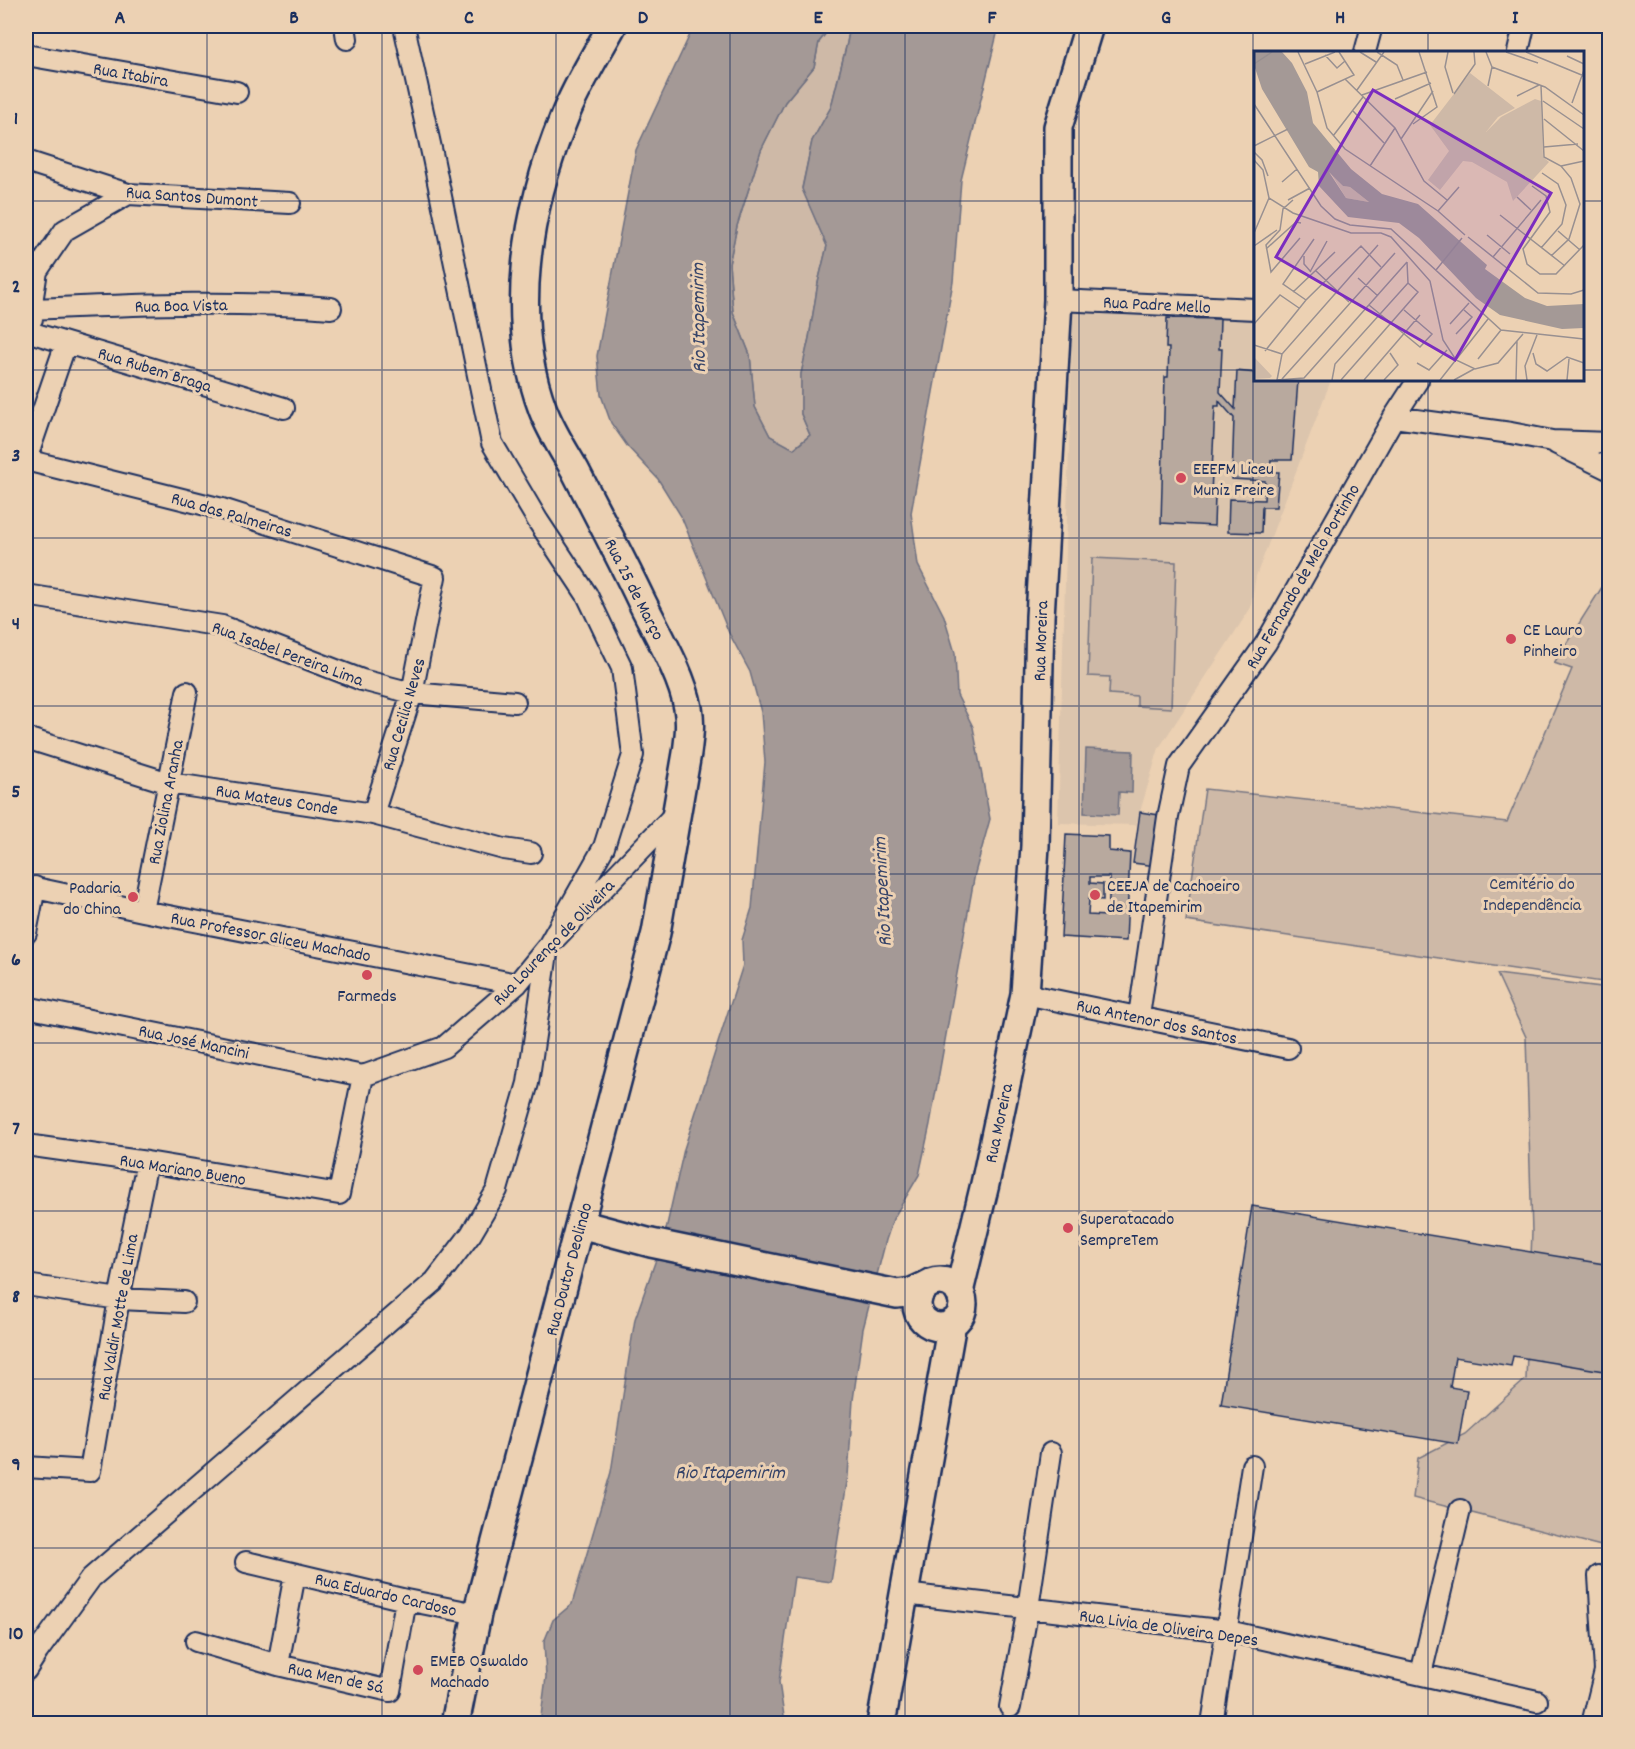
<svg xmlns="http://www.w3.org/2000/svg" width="1635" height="1749" font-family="Dekko,sans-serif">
<rect width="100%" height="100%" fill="#ecd1b3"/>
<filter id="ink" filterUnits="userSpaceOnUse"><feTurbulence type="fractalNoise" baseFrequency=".0167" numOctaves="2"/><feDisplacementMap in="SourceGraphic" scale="12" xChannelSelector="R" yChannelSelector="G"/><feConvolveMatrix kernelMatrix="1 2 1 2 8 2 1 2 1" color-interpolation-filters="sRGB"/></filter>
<g filter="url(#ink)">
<path fill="#dcc5ad" d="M1073,309L1225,316L1255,320L1256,380H1331L1256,576L1250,609L1159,748L1136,825L1058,823Z"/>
<path fill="#ceb9a7" stroke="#747482" stroke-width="1.5" d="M842,26H845L849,31L847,43L831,107L812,141L802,188L827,246L818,283L809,338L801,374V414L810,435L793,449L770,436L755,407L750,355L733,312L729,264L737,226L761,150L785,102L814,67L819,42L829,29Z
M1092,558L1176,562L1171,708L1137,706V696L1109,694L1110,677L1088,676Z
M1609,576V983L1186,921L1205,789L1507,822L1572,669L1554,663Z
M1497,974L1609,988V1548L1413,1498L1418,1458L1465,1434L1526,1379L1532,1232L1526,1037Z"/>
<path fill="#a49996" stroke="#6d6f80" stroke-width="1.5" d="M694,26H842L829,29L819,42L814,67L785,102L761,150L737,226L729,264L733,312L750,355L755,407L770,436L794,449L810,435L801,414V374L809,338L818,283L827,246L802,189L812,141L831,107L847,43L849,32L845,26H999L961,180L953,282L911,513L918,565L944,616L955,653L957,695L973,727L990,819L975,873L930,1124L919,1175L893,1219L886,1240L863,1329L853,1400L848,1476L831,1582L794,1577L779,1682L785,1723L540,1724L546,1677L544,1642L553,1620L572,1604L611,1472L635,1319L665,1234L684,1149L743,965L742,940L752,908L765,762L761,712L750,672L729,633L681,516L658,479L628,447L611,423L601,395L597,356L636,150Z
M1086,749L1133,751L1132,793L1119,792L1118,815L1084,813Z"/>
<path fill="#b8a99e" stroke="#1b2f5e" stroke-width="1.5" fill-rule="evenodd" d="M1167,318L1220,319L1219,349H1222L1220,392L1235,409L1237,371L1256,373V380H1298L1292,460H1271L1270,472H1279L1276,507H1262L1261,533L1228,532L1229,499L1264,500L1265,481L1232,479L1234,418L1219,401V406H1215L1211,495H1215L1214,526L1161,523L1165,377H1168L1169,348H1166Z
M1140,812L1159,815L1156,866L1133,863Z
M1066,834L1109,836V851L1130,853L1126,941L1061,937ZM1090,877H1110L1108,916L1088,915L1089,899L1103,900V884L1090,883Z
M1252,1206L1610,1265V1372L1513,1356L1511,1366L1455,1357L1450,1387L1467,1390L1458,1444L1221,1405Z"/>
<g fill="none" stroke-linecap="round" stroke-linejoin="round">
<defs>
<path id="street" d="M345,26L347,39
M1365,52L1372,26
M1518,52L1524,26
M26,55L237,92
M26,161L128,194L290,203
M1058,300L1256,309
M31,309C131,305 231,300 331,308
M32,319L31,309L37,271L65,230L128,194
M26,331L284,408
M1394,417L1511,433L1552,441L1610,443
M1557,444L1610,470
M26,460L222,509L435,577L412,693L373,814
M26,460L66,343
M26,595L222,626L362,680L412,693L515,702
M26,738L169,783L373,814L504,849L531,853
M26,886L143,911L517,984
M143,911L187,692
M26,933L35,887
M1025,994L1288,1048
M26,1007L363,1076
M1139,1016L1168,817L1179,766L1266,643L1394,417L1418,380
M363,1076L444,1047L517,984L548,946L676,813
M26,1145L147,1162L339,1194L363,1076
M26,1285L119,1299L184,1302
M26,1467L90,1471L119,1299L147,1162
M246,1562L406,1600L477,1614
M904,1594L1228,1631L1537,1701
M196,1641L278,1665L390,1691L406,1600
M278,1665L295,1574
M26,1670L38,1651L91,1578L435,1281L471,1234L497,1190L528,1083L548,946L604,847L633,755L622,668L587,595L538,521L492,443L432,153L404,26
M1421,1674L1460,1510
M1010,1707L1028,1608L1051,1453
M1212,1724L1252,1466
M1592,1724L1605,1671L1599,1576"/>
<path id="secondary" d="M580,1224L651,1243L897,1294L912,1292L925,1286
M917 1304a23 23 0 1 1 46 0a23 23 0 1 1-46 0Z
M959,1292L985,1184L1025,994L1035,846L1040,617L1058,300V127L1089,26
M455,1724L477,1614L656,933L687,753C689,738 691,723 688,708C682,674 656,631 641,600C620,556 597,513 575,470C564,451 551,431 543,410C508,317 527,208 564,118C576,87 596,55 612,26
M881,1724L952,1323"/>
</defs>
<use href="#street" stroke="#1b2f5e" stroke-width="24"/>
<use href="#secondary" stroke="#1b2f5e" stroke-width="32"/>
<use href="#street" stroke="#ecd1b3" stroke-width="20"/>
<use href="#secondary" stroke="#ecd1b3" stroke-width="27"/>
</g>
</g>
<path fill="none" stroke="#1b2f5e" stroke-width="1.5" stroke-opacity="0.55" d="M207,26V1724M382,26V1724M556,26V1724M730,26V1724M905,26V1724M1079,26V1724M1253,26V1724M1428,26V52M26,201H1256M1582,201H1610M26,370H1256M1582,370H1610M1428,380V1724M26,538H1610M26,706H1610M26,874H1610M26,1043H1610M26,1211H1610M26,1379H1610M26,1548H1610"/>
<g fill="#d1495b" stroke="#ecd1b3" stroke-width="2">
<circle cx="1181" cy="478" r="6"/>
<circle cx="1511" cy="639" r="6"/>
<circle cx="1095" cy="895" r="6"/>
<circle cx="133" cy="897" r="6"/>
<circle cx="367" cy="975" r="6"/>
<circle cx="1068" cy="1228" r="6"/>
<circle cx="418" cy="1670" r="6"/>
</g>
<g text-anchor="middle" stroke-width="6" stroke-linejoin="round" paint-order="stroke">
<g font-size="18" fill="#1b2f5e" stroke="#ecd1b3">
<text transform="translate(131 74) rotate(10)" y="6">Rua Itabira</text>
<text transform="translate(192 196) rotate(4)" y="6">Rua Santos Dumont</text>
<text transform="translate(1157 304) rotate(3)" y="6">Rua Padre Mello</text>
<text transform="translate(181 305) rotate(-1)" y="6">Rua Boa Vista</text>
<text transform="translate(155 369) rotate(17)" y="6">Rua Rubem Braga</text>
<text transform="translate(232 514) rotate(16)" y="6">Rua das Palmeiras</text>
<text transform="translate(1302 576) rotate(-60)" y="6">Rua Fernando de Melo Portinho</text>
<text transform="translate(635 589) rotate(63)" y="6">Rua 25 de Março</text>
<text transform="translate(1040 641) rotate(-88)" y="6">Rua Moreira</text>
<text transform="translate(288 653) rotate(20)" y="6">Rua Isabel Pereira Lima</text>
<text transform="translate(403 714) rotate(-74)" y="6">Rua Cecilia Neves</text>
<text transform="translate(277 799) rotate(9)" y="6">Rua Mateus Conde</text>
<text transform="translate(165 802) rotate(-79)" y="6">Rua Ziolina Aranha</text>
<text transform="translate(271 936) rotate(11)" y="6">Rua Professor Gliceu Machado</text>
<text transform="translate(553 942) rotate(-46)" y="6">Rua Lourenço de Oliveira</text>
<text transform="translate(1157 1021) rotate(12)" y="6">Rua Antenor dos Santos</text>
<text transform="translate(194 1041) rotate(12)" y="6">Rua José Mancini</text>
<text transform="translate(998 1123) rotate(-78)" y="6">Rua Moreira</text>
<text transform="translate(183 1169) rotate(9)" y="6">Rua Mariano Bueno</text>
<text transform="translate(568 1269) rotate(-75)" y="6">Rua Doutor Deolindo</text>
<text transform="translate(117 1317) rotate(-80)" y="6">Rua Valdir Motte de Lima</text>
<text transform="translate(386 1594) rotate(13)" y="6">Rua Eduardo Cardoso</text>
<text transform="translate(1169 1627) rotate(8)" y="6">Rua Livia de Oliveira Depes</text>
<text transform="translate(336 1677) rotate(12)" y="6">Rua Men de Sá</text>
</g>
<g font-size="18" fill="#1b2f5e" stroke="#ecd1b3" text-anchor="start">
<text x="1193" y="474">EEEFM Liceu<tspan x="1193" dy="21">Muniz Freire</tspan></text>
<text x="1523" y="635">CE Lauro<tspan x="1523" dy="21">Pinheiro</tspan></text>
<text x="1107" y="891">CEEJA de Cachoeiro<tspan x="1107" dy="21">de Itapemirim</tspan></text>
<text x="121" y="893" text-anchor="end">Padaria<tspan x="121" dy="21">do China</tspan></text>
<text x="367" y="1001" text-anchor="middle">Farmeds</text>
<text x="1080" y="1224">Superatacado<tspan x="1080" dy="21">SempreTem</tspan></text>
<text x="430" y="1666">EMEB Oswaldo<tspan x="430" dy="21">Machado</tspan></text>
</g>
<g font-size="18" fill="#364469" stroke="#ecd1b3">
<text x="1532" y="889">Cemitério do<tspan x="1532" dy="21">Independência</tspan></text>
</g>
<g font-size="20" font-style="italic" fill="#364469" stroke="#ecd1b3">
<text transform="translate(697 318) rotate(-91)" y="7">Rio Itapemirim</text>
<text transform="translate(881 892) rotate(-93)" y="7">Rio Itapemirim</text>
<text x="730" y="1478">Rio Itapemirim</text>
</g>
</g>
<g transform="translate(1254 51)">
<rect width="330" height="330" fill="#ecd1b3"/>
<path d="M216,22L261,57L244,66L232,81L247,66L281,48L287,50L289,106L295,111L259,150L253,131L218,111L209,110L186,139L174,129L195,100L176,74ZM76,121L89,135L96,136L115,151L92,147ZM0,306L18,325L16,327L0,328Z" fill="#ceb9a7"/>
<path d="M0,1H28L38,12L53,41L59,72L97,118L128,143L164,153L233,214L231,218L271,247L293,255L330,253V277L308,278L246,264L222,247L165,187L145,172L94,166L65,135L64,121L55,116L8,38L0,14ZM75,121L89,135L96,136L115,151L92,147Z" fill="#a49996" fill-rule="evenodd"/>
<path fill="none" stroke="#989091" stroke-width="1.5" d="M44,1L63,41L73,77L91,98L184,160L211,184M106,1L122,11M123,1L143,14L149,29M194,1L191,16L199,42M232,1L238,16L234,35M252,1L284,12M272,1L330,25M71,4L83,17L91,10M313,5L330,13M0,13L18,1M51,13L81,1M238,16L291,36L330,64M91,28L141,77L170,130L193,149M287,35L290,106L307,115L317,127L326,153L315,188L297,205M103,39L130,1M63,41L100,24L85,1M200,43L221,13L220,1M108,44L173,21M263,45L285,34M141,48L177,32M289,50L330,78M318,52L330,19M0,53L67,155L81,168L96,174L137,178L247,279L330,288M99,60L130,92M290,68L330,100M159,73L183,56L165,1M79,85L109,46M147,88L179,40M0,95L34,78M290,96L324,93M0,101L8,109L14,125M0,109L9,119L15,147L0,182M116,115L141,77M307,115L330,110M28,131L43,118M278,135L292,145L296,161L269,198L273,213L286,223H302L330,194M263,146L277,159M15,147L39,162L97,182H127L137,186L176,230L189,289L202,309L221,318L244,312L269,283M34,149L56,137M39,149L29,158L26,179L12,194L17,221L46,187M184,160L205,136M246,164L311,215M304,180L326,199M233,184L256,203M214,186L284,242L317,243L330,239M124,194L28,303L23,329L50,327L153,211M0,195L23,179M287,197L308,173L312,154L304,133L288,122M12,198L42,171L47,172M50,205V213L57,221M239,206L287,149M153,211L154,232M61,219L95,251M182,219L208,187M56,221L73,190M104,227L124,245M39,241L81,201M52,249L29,233L60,188M115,254L166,296L178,283L150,259M0,273L26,244L45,257M196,273L215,252M202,283L218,266L210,259M0,294L28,303M11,300L52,249L107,195L127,216M279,302L282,313L293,320L313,306L330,312M224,308L247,279M163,312L175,319L193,299M28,328L141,202M78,329L81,313L154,232M87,329L164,241L154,232M110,329L166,264M130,329L144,314L136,302M186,329L234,268M200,329L220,318M262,329L263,290M273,329L271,315L283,284M313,329L315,308"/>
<path fill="#7b2cbf" fill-opacity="0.15" stroke="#7b2cbf" stroke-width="3" d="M119,39L297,142L201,309L22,206Z"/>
<rect width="330" height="330" fill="none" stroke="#1b2f5e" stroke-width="3"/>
</g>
<rect width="1635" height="1749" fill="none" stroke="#ecd1b3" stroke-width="66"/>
<rect x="33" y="33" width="1569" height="1683" fill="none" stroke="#1b2f5e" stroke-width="2"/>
<g font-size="20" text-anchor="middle" font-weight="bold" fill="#1b2f5e">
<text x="120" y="23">A</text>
<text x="294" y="23">B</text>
<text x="469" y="23">C</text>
<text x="643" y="23">D</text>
<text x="818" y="23">E</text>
<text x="992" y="23">F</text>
<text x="1166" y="23">G</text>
<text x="1340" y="23">H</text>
<text x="1515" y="23">I</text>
<text x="16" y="124">1</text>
<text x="16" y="292">2</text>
<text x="16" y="461">3</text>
<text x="16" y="629">4</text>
<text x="16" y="797">5</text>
<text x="16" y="965">6</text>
<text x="16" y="1134">7</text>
<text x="16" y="1302">8</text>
<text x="16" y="1470">9</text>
<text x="16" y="1639">10</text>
</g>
</svg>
